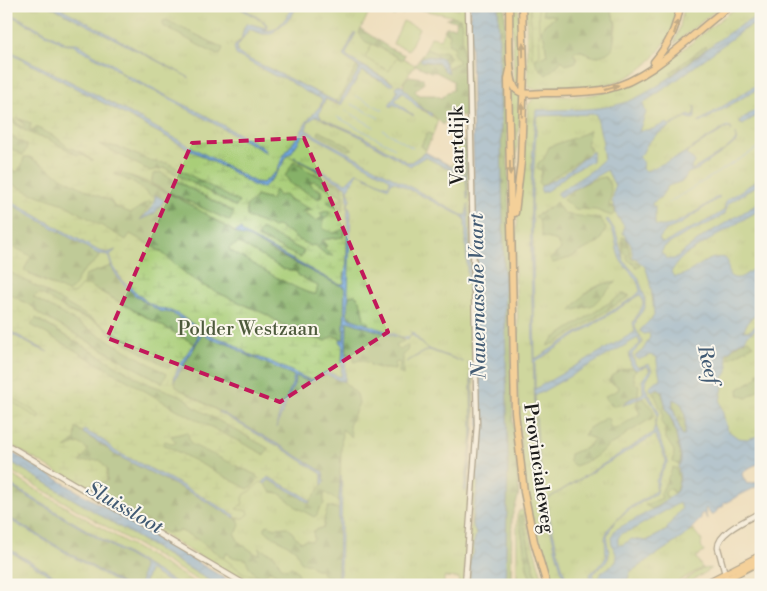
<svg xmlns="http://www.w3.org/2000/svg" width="767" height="591" font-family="'Libre Bodoni',serif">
<defs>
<pattern id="grass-tufts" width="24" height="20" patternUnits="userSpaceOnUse" patternTransform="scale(1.25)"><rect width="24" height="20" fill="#a9ce78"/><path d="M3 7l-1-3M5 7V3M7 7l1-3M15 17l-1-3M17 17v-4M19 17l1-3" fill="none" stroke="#91b067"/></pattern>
<pattern id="forest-firs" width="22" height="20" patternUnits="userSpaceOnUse" patternTransform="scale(1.25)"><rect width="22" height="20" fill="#86b168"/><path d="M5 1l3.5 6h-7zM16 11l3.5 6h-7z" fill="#6d8f55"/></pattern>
<pattern id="wetland-marsh" width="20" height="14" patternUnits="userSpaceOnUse" patternTransform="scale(1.25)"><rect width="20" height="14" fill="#a9ce78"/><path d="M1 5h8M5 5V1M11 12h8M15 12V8" fill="none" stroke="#91b067"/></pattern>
<pattern id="water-waves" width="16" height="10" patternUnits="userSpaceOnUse" patternTransform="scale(1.25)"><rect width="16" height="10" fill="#71a7df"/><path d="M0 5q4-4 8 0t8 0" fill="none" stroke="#5c87b4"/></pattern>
</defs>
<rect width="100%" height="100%" fill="#fbf7ec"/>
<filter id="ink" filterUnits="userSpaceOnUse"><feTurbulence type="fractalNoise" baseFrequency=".02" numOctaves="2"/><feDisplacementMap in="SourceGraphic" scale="10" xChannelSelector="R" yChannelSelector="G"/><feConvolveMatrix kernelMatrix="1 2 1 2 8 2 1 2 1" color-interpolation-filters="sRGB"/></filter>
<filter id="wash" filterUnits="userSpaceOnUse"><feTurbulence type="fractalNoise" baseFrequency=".0096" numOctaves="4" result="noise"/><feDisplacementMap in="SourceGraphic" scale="20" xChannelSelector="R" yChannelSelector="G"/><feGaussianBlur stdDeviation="1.12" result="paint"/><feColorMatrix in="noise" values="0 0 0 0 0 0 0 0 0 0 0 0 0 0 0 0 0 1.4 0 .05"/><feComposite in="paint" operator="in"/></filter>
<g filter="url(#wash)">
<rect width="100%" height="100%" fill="#efdfbe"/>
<path fill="url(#grass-tufts)" stroke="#62754a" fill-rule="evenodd" d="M6,6H236L262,21L266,25L265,28L252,25L244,27L241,40L236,43V54L241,55L237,53V47L249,29L263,34H271L291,17L297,6H369L371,8L359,33L415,65L401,85H397C399,94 393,98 391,107L393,104L408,112L394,101L402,92L418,108L431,115L438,120L433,135L427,133L421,146L426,150L425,152L451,166L458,155L452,151L456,144L464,141L466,176L425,152L411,162H407C380,147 354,128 323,120L359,136L409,165L422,155L466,178L468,199L465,96L463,86L462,26L460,18L414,8L413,6H449L458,10V6H467L475,424L469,480L464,585H458L459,578L444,577V585H252L6,442ZM355,32L346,54L347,57L392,82L379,80L362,71L341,105L334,104L326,99L319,114L321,118L315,113L320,106L323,98L261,65L335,101L344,93C344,88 354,71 357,67L343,56ZM195,34L221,47L217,55L185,37ZM470,364L472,365L473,434L466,490H464L472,434Z
M293,6C286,18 277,34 262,30L267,29L265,22L240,7Z
M512,6H518L521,64L520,88L515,83L514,77Z
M526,6H542V9L557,16C550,21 541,24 541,33L544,36L547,55L577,59L573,53L575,51H582L591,56L615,38C614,32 616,30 616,24C616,19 611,13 610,6H678C677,13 677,23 674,29C671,35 666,40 663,45C631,93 584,88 533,89L528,87Z
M684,6H721L674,44L680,27Z
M739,6H761V439C747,451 669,519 667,530L617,556L616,562L598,580L599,585H595L593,580L590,585H550C541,555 532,524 527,493C518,437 516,380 518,323C518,306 515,288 515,270C516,215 524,160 528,105L535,97C557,95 578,98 600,93C650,84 690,42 730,12Z
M446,27L445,31L450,33L459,62L447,68L445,62L451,57L445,51L436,53L426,49L431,37L440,39Z
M511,91L521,96L514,186C514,154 511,123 511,91Z
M479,431L482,440L478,455L476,475L478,485L474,506L476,534L473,546L474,553L470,560L471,585H467L473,479Z
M6,459L217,585H206L6,468Z
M6,472L199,585H180L6,482Z
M523,510L543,581L542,585H538L522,515L519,517L527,568L531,580L525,585H517V516L519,511Z
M6,516L124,585H70L6,547Z
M693,529L702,541L701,545L704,552L696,557L702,568L672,585H626L630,572L677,541Z
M6,549L66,585H15L6,580Z
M710,568L711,569L685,585H678L702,569Z
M149,570L173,585H144Z"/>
<path fill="url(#forest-firs)" stroke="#516642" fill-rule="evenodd" d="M498,6H505L513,420L519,494L512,517L511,581L512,585H505L508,458Z
M542,6H610C611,12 613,16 615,21C616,25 614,28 614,33C614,50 613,52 595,57L582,51H575L573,54L576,57V62L566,65L562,60L557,66L546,75L537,66L535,59L547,55L544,36L542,35C539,25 550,22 556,16L543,14Z
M452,17L460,18L462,26L465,117L450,111L443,125L431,113L421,108L403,88L404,82L409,76L423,78L424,83L415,91L419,95H435L442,98L447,92L453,90V81L436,72H431L415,65L426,49L436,53L444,51L451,57L445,62L437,57L426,56L423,62L439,63L445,71L459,62L452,51L455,50L454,47L448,44L450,34L444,31L446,27H455L457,21L446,19Z
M166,20L223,48L221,54L217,55L163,26V21Z
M361,29L391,49L405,55L402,60L372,44C365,43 362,39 359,33Z
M705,46L707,48L672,75L670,73Z
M357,67L360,68L339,103L335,101L343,93C344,88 354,71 357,67Z
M6,113L21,126L24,123L16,118L32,123L29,129L35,127L56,137L68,147L83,153L98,164L81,154L77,155L48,139L38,137L21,128L6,117Z
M590,130L587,144L591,150L584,157L541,186L539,183L542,171L537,168L538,163L544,159L549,147C564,141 576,138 590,130Z
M319,131L334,138L353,149L348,150L318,134Z
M427,133L433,135L426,150L421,146Z
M6,134L26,144L27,148L23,155L6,146Z
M97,144L118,147L154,162H168L239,202L236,207L165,168L150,171Z
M24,157H29L86,190L111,201L114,206L131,213L149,201L152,203L141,219L155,213L151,197L135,183L112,174L123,173L174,196L201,210L237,234L249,237L276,254L337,284L345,287L344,340L334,336L327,341L312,338L283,325L265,314L227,297L200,284L186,274L160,251L130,234L127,241L64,204L31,193L6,181V167L16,172L22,165ZM239,243L283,269L297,272L298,275L318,286L316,294C304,296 244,258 229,250L230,247Z
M294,161L315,174L342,186L345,197L342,212L327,202L334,198L319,189L322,195L317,199L289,183V181L285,176Z
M160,172L235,213L230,221L151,184L153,174Z
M605,177C613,186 612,194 609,206H614L615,213L611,216L596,210L576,209L563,200C570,190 592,178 605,177Z
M275,190L285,195L289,200L300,203L314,211H303L320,213L327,211L346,227L343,237L322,240L327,247L325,248L335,256L326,255L315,245L310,246L295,238L292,234L277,227H272L247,217L246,206L256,196L270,200Z
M556,202L564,214L601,219L606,228L599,243L591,246L570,258L553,263L550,259L561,249L557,241L542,237L539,220L535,216L551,207Z
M14,204L100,254C96,265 87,265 81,274C75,281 76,289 66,292L26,271L24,270L30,256L6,243V215Z
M261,229L304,251L300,258L257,236Z
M622,237L627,239L631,258L640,264L638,268L626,258L628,256L623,253Z
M111,266L119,279L144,303L172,313L199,332L196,344L201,334H203L217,341L228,343L245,354L288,372L294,376V385L296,376L306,381L328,375L344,382L357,394L359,403L349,426L352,437L342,429L339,502L324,492V504L319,509L317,515L314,517L296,507L293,504L279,493L271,492L265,484L269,480L297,495L309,503L318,489L325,482L323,472L281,446L176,387L174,381L176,378L196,345L98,290L83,285L85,275Z
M6,270L41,289L171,365L169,369L110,334C103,321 50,304 33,297L167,374L163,383L39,314L33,307L6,292Z
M617,281L593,305L571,311C584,291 594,285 617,281Z
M624,293L630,296L556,343L547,346L553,339Z
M355,295L360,300L364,319L370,323C364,325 351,321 347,316L349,296Z
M35,318L146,383L182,396L188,400L194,407L268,448L265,455L176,409L31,325Z
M347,321L397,337L404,341L397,344L396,346L400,350L406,346L408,347L407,352L403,355V375L399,373L400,363L398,362L395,363V370L379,368L370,365V363L360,360L354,362L353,355L346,354Z
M748,340L754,345L729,359L728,353L738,344Z
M629,368H633L636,370L633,373L635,384L639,385L638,395C628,399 622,405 612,406L607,401L605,396L618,390L619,387L608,381C614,373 619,369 629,368Z
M757,372H761V388L747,398L739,395L738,389L758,377Z
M660,389L675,431L681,459L679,464L673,462L674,451L665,437V428L661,422L663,414L653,392Z
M644,398L653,410L654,416L652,418L626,434L618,441L609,445L594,458L575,466L569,461L570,454L589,446L594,439L584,435L589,428L607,417L609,420L610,427L616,429L640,414L636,404L638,400Z
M673,399C688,403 685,422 685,434L684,435H682C679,425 671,407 673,399Z
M76,427C87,438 103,443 114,454L197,496L235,518H238L240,525L237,532L234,533L239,542L256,554H260L259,548L274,555L282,568L287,569L292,567L298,572V577L306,585H293L270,571L262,577C251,574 250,567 245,559L231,557L228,553L223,558L197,539L181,531L167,533L87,485L107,481V469L79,463L87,450H64Z
M187,432L235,464L256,475L258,479L254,485L248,489L163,444V442L167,441L171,436Z
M673,467L676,468L679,479L676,491L674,493L671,489L666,490L665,495L668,497L661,504L652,509L645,505L662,498L660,495Z
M6,484L144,565L140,585H124L6,516Z
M328,507H333L339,510L338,585L321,584V581L326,578L325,575L322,573V569H315L308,563H301L296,550L269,534L265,530V526L268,525L275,528L287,527C293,531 295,538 301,542L306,540L311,541L314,539L313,531L324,527V519Z
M522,515L538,585H524L531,580L527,568L519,516Z"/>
<path fill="url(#wetland-marsh)" stroke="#62754a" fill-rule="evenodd" d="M530,6L538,7L540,54L538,57L532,58Z
M6,51L234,173L254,186L263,188C274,177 281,169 287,155L347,187L348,199L347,261L344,284H338L242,233L241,229L235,232C209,217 141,170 114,174L135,183L151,197L155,195C156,205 147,213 140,220L152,202L149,201L131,213L114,206L111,201L94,194L63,178L30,157H24L22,165L17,172L6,167V146L23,155L27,148L26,144L6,134V117L20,128L38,137L48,139L77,155L81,154L93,161L83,153L68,147L56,137L36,127L34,131L29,129L31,123L17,118L26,126H21L6,113ZM99,144L118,147L154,162L168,163L239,202L236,207L165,168L150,171ZM294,161L303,166L307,170L342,186L345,197L342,211L327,202L334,198L341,201V195L314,181L310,182L312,186L321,191L322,196L319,199L289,183V181L285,176ZM160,172L234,212L230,221L151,184L153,174ZM275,190L279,196L285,195C291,201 304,206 313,210L301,212L316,221L322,217L320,213L327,211L330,213L323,221V229L334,233L346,228L343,237L322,240L327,246L324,248L334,256L326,255L315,245L310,246L295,238L292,234L277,226L272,227L247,217L246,206L254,200L256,196L271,200ZM261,229L304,251L301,258L257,237Z
M6,181L31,193L64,204L126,240L130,234L160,251L186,274L200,284L227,297L265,314L283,325L312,338L327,341L330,337L334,336L341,339L340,341L343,345L342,376L339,378L329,373L317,376L312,380L308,379L269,361L248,354L229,341L217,338L202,331L184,318L166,309H158L147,302L122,280L113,266L110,255L115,250L108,253L98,251L6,198Z
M6,243L31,256L24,270C38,281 56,285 71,294L75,293L82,285H88L195,344L190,350L174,377L176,387L283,449L322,474V485L310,501L301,494L268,477L263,483L260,482L251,491L245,494L242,500L243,504L236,509L248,511L249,514L244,518H235L197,496L114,454C103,443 88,438 76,427L75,440L65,448L79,443L88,450L80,462L100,460L107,469V481L87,485L167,533L181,531L197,539L245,574L261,576L278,585H248L6,442V398L39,419L41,416L6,394V381L9,379L6,374V331L35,347L45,350L6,329V292L33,307L39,314L162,383L167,374L33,297L40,293C53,301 66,311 79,316C90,320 104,323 110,334L169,368L171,365L41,289L6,270ZM36,318L146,383L182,396L188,400L194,407L268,448L265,455L176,409L31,325ZM187,432L191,444L256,475L258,479L254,485L248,489L163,444L165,441L174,444L176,442L171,436Z
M761,311V322L749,331H743L749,320Z"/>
<path fill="#a9ce78" stroke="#62754a" d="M379,6H408L403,14L398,11L394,16Z
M403,21L419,28L409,50L393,44Z
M372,44L397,57L389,71L365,58Z"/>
<path fill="url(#water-waves)" stroke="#46627e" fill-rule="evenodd" d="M50,6H57L190,78Z
M236,6H240L265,22L267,25V29L263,30C277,34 287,17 293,6H297L291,17L271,34H263L249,29L237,47V52L244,57C277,71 308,89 339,103L360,68L343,56L355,32L356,33L346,54L347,57L394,84L392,86L362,71L341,105L325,99L319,114L321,118L357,133L407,162H411L425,152L466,175L464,141H465L468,200L467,199L466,178L425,157L410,166L359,136L316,116L308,122L306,130L462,215H466L468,204L471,294H468L465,220L463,217L393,181L388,188L358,173L348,190L351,199L348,204L351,213L348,291C350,301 344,311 349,318L402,337H408L412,335L410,330L427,348L463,362L429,350L406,362L428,349L412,335L407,340L400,338L347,321L345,381C338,382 333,376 326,375C320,375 317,380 312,382L296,376L293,387L276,428C278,410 291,394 294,376L293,375L245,354L228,343L217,341L202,334L174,381C174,370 186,355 192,346L195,344L199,332L172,313L159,311L136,296L119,279L112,268L108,255L98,254L6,201V198L99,251L108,253L116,250L110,255L113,266L122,280L147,302L158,308L166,309L178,314L202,331L217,338L229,341L248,354L269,361L308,379L312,380L326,372L341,377L343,345L340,341L341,339L344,340L345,287L337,284C308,270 280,255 252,239C245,235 240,237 235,232L241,229L243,233L338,284H344L347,261L348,199L347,187L294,157L346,183L357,172L386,185H389L390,179L305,132L291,153L287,155C281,169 274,177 263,188L254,186L234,173L6,51V49L95,94L255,182L263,183L277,171L283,156L301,132L307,121L320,106L322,99L306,92L284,78L275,76L236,55L234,47L241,40L244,27L247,23L265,28L266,25L262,21Z
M470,6H498L508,458L505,585H471L470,582V560L474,553L473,546L476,534L472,523L478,485L476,475L478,455L482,440L479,431Z
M6,11L66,43H77L95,55L114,65L122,73L205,115L262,147L267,153L160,94L130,80L111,66L78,48L74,45H66L6,13Z
M761,15V21L743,30L670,85L646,101L643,104L646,113L639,131L653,129L666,123L670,125L689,115L693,117L695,108L693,106L695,107V118L693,119L686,118C675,124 656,133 648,143C644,148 644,153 639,157L643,163L642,169L647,171L679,156L727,126L731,128L732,131L730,128L725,129L687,152L686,154L695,161L691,167L692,170L725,150L736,140L735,134L737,141L730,147L697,170L688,173L683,181L668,186L660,198L652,203V206H655V225C671,232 704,206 718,196L720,197L679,225L666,230L659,239L662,243C669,242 673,237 680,234C694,226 710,221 724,210L726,200L761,178V183L731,202L728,204L725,214L716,220L684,235L664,247L661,253L668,259H674L705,235L761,202V209L685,255L678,262L671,272L674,277C692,276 706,253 725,258L728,262L729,275C741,285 750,268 761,264V311L749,320L743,331H749L761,322V325L747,336L745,340C734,343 734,349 726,353L728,366L727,372L723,378V387L720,401L727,430L738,438L747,439L761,435V463C754,465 745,469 742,475L747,484L758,482L760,485L723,504L724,506L718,509L714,515H711L706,508L705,510L707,519L704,513L700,515L701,519L683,537L630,572L626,585H599L598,580L601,573L616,562C619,548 605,545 615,530L661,505L677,491L680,478L678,467L681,462V457L674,425L666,408L662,391L658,388L651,391L649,387L654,382L661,379C659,375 656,360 657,357L650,355L638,360L635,356L643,350L650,337L649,333L644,334L640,331L641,329L654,316C653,301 651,282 646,269C643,263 638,262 636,258H633L631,245L623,233L624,226L616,214V209L612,202L615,186L607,170L560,197L557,193L591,171L604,159L602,146L603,143L596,114L537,116L532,202L535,359L634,297L640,291C637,276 629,273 621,261C614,249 618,234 606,220L608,219L616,232L624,261L638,277L645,297V308L637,318L635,327L642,341V344L632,354L635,364L638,367L649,364L652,370C651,376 644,379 645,387L659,412L655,423L656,429L668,461L660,476L656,493C639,506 617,512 608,534C605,542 612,553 607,561C604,566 597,569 593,574L595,585H590V574L603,562L606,557L605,537L608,529L627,509L649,496L656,490V481L666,460L655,435L549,498L653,433C654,428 656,421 657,416C657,409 650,402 647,395L622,406L630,399L642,394L643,392L642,380L650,370L647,366L636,370L631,365L629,353L640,344L638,338L535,396C537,461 548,523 568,585H566C534,490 534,402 532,303C530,239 529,174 536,110C568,109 605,112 634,99C681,77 714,35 761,15ZM640,295C648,306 637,312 633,323L635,332L535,389V362ZM673,399C688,402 685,422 685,434L684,435H682L672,406ZM679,503L682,508L668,526L667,530L647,541L632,539L622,545L618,544V538L622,533L632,530Z
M426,56L442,58L449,73L445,71L439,63L421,61V58Z
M761,82V87L700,123L698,122Z
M398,85H401L421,108L431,113L432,117L426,111L418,108L402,92L395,101L414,116L393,104L391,107L389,105L398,91L396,87Z
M761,106V112L743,125L739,123V121Z
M593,151L592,161C585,166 578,167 571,172C561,179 553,189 542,193L540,188L542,186L562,175Z
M155,195L164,200L155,213L140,220C147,213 156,205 155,195Z
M6,329L48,352L35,347L6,331Z
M467,363L472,364L473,434L466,491H464C466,476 469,462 471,448C473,421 471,393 471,366Z
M219,411L281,446L323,472L325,482L322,485V474L283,449L218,412Z
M84,430L103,440L115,451L167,477L235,515V518L197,496L114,454L105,446L83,433Z
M6,449L236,585H217L6,459Z
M341,476L342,489L340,585H338L339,500Z
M268,477L301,494L310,501L309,503L297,495L269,480L265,484L263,483Z
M6,482L180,585H173L149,570L144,585H140L143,565L6,484Z
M6,516L124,585H121L6,518Z
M6,547L70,585H66L6,549Z"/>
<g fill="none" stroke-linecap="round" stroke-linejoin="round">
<path stroke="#71a7df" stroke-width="1" d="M356,96L383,110
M351,104L379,118
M346,111L374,127
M337,117L395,148
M383,130L413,148
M668,203L761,146"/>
</g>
</g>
<g filter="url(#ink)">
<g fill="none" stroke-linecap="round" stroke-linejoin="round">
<defs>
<path id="minor" d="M6,444L246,585
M758,571L761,576
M465,585L477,425L468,6
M728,585L718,548C717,532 749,519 761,512"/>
<path id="major" d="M702,585L761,555
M715,585L761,561"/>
<path id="highway" d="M509,6C510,25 507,71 514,86C518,97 536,93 546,93C566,93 587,93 607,89C653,79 692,33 730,6
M654,62C669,44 676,29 680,6
M510,70L508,79L515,412L524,492L534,541L547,585
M515,213L521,162L524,70L522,6"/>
</defs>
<use href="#minor" stroke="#666055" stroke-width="7"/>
<use href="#major" stroke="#666055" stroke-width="8"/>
<use href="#highway" stroke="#666055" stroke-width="9"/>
<use href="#minor" stroke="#fff" stroke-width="4.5"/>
<use href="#major" stroke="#fabe6d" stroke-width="5.5"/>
<use href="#highway" stroke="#fabe6d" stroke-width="6"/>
</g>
<defs><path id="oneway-solid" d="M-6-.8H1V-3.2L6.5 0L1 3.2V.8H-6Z" transform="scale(1.25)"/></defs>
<g fill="#8b6d44">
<use href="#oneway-solid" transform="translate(676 27) rotate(-74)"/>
<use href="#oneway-solid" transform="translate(523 50) rotate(-91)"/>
<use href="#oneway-solid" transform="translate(612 87) rotate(-16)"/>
<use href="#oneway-solid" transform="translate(522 110) rotate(-89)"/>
<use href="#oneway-solid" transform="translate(510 168) rotate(89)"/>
</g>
</g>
<path d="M0 0H767V591H0ZM304,138L388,332L280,402L107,338L192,143Z" fill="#efdfbe" fill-opacity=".55" fill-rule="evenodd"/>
<path fill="none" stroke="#c2185b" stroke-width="4" stroke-dasharray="10 6" stroke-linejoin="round" d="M304,138L388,332L280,402L107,338L192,143Z"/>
<g text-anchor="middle" stroke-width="4" stroke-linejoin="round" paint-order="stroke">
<g font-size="19" fill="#1c1c1c" stroke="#fbf7ec">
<text transform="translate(456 146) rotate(-91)" y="7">Vaartdijk</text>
<text transform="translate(540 468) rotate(82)" y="7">Provincialeweg</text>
</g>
<g font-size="19" fill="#4d5a3c" stroke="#fbf7ec">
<text x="248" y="335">Polder Westzaan</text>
</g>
<g font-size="20" font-style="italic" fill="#425b74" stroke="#fbf7ec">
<text transform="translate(477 296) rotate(-91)" y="7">Nauernasche Vaart</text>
<text transform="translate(709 364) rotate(77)" y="7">Reef</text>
<text transform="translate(125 507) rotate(30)" y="7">Sluissloot</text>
</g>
</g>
<rect width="767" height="591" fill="none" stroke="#fbf7ec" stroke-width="25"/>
</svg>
